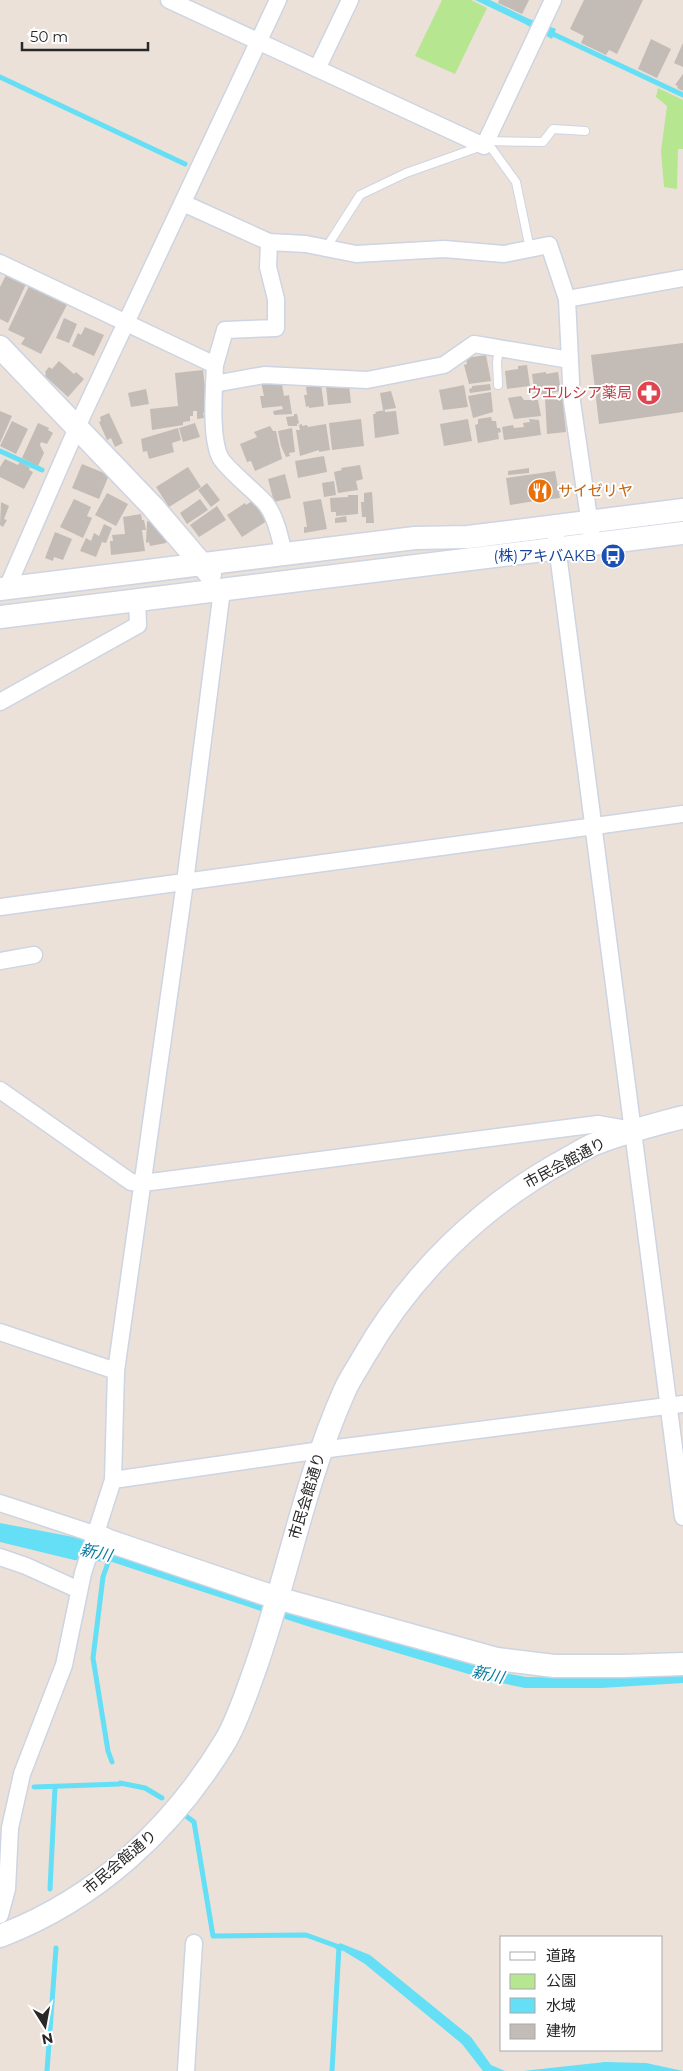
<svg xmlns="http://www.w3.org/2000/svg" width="683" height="2071" font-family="Montserrat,'Noto Sans JP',sans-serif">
<rect width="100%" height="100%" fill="#ebe1d8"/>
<path fill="#b7e690" d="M442,0H471L487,8L455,74L415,56Z
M658,88L683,100V149H678L677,189L664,187L661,151L667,106L656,97Z"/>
<path fill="#64dff5" d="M475,0H490L527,18L556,29L552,39L523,23Z
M0,1523L84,1539L326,1621L494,1671L526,1677L600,1678L683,1673V1683L601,1688H525L492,1681L313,1628L112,1562L74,1560L0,1542Z
M340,1943L370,1955L471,2037L491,2065L505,2071H483L462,2044L365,1964L342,1950L335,1949Z
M605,2062L646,2063L683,2071H523Z"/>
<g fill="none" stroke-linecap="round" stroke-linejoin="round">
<path stroke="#64dff5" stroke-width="5" d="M553,34L683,95
M0,77L185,164
M0,451L42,470
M110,1557L103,1577L93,1658L108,1751L112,1762
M120,1783L145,1788L162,1798
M34,1787L120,1784
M186,1816L194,1822L213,1936L306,1935L342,1948
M50,1889L55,1787
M47,2071L56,1948
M332,2071L339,1947"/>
</g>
<path fill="#c3bbb5" d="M499,0H529L522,14L498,3Z
M584,0H643L617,54L609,50L606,55L581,43L584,36L570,29Z
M651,39L671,49L657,78L638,69Z
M683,43V67L674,63Z
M683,74V91L677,88L678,86L675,85Z
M7,273L27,282L8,323L0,319V287Z
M29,286L68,303L41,354L21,344L25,338L8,330Z
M64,318L77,324L69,343L56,338Z
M85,327L104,335L94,356L72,346L78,333L81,335Z
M683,343V412L599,424L591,355Z
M486,355L491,381L469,384L464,365L467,364L466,358Z
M59,361L74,374L76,372L84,379L68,397L45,376L46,374L45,372L49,367L52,369Z
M527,365L530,386L507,389L505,371L518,369V366Z
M203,370L206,397L211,412L203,413L204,418L197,419V411H193V416H190V421L183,422V425L152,430L150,409L178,406L175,373Z
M546,372V374L558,372L561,391L535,396L532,374Z
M281,379L284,396L289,395L292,414L274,415L273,411L283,409L282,406L262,408L260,396H264L261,382Z
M321,384L324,406L309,408V406L306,407L304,395H307L306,387Z
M349,384L351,403L328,405L326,386Z
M490,384L491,390L470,393L469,389L472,388V386Z
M464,385L468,407L443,410L439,390Z
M146,389L149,404L131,407L128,393Z
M391,391L396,408L383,410L380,393Z
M491,392L493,412L473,418L468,396Z
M562,395L566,432L547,434L545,398Z
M521,396L524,400H538L541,416L514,419L508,398Z
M385,410V412L396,411L399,434L375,438L373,414H376L375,412Z
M0,411L12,416L0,443Z
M109,413L123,443L115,447L111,438L107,440L99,422L101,421L100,417Z
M294,414H297L299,423L297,424V426H288L286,417L294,416Z
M491,417L492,421H496L497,428H500L501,432L498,433L499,439L478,443L475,425L478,424V419Z
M361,419L364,446L332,450L329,423Z
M468,419L472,441L444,446L440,424Z
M529,419L539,420L541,435L504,440L502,427L513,425L514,428L524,427L523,423L530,422Z
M12,421L28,429L16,454L0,446Z
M38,423L49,428L48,430L53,433L47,444L41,442L40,445L44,453L38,466L22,458Z
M195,423L200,437L183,442L179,428Z
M302,424V426L307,425L308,427L326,424L330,450L319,452V450L300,456L296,430H300L299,425Z
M270,426L273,431H276L282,459L255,471L251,461L247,462L240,444L257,437L254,432Z
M178,428L181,440L172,443L174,452L149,459L147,451L143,452L141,439Z
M292,428L295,452L289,453L290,456L286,457L281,446L278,431Z
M324,456L327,472L298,478L295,461Z
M5,459L18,465L20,462L30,468L29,470L33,472L24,489L0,477V467Z
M82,464L109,475L99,499L72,488Z
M360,465L363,479L356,481L358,490L338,493L334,472L342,470L341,468Z
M188,467L201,487L169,507L156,487Z
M529,468V473L508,475V471Z
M555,471L560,498L543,500V502L535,503V501L510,505L506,478Z
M285,474L291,498L274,502L268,479Z
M334,481L336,495L324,497L322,483Z
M207,483L220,500L211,507L198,490Z
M372,492L374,523H366V517H362L361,502H364V493Z
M107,493L128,504L116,526L95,515Z
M348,495H358V514L336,516V512H331L330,498L348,497Z
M74,499L91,507L87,516L92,518L83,538L60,527Z
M200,499L208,510L187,524L180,513Z
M321,499L327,529L304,533V527H307L303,502Z
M252,501L267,521L242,537L227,515L245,503L246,505Z
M1,502L9,506L4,519L7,520L3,527L0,525Z
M217,506L226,520L199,537L190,525Z
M141,514L142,520H144L146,530H142L145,551L111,555L110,541H113L112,535L125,534L123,517Z
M346,516L347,522L335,523V518Z
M147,521L151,522L169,541H166V543L150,546L149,542L146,543Z
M104,524L112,528L106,543L102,542L96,557L80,551L86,538L91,541L94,533L99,536Z
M55,532L72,539L63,560L54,557L53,561L45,558Z"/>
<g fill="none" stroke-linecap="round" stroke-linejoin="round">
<defs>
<path id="lane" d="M486,141L543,142L553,129L585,131
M487,142L516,182L530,249
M326,248L360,195L406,173L482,146
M498,385L497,362L499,348"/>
<path id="street" d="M169,0L484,146L553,0
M317,69L350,0
M183,203L269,242L306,244L356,254L444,249L504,254L549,245L567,299
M0,263L215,365C214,388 210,436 220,457C226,469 255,491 266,504C276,517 280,538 284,554
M215,365L225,330L276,328V299L268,267L269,242
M214,384L264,375L367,380L444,365L474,344L570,360
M591,532L572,402L567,299L683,278
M556,538L683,1517
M7,588L83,414L278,0
M0,702L138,625L137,600
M0,907L683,814
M0,961L34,955
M0,1090L131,1182L143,1183L598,1124L632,1130
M0,1332L116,1371
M113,1480L321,1450L683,1404
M0,1503L94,1534
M0,1557L26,1566L79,1590
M0,1915L7,1889L10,1828L22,1774L64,1665L83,1573L113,1480L116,1371L185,882L222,590
M186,2071L194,1943"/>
<path id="secondary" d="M0,347L153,507L210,574
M0,589L415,538L468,537L683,510
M0,617L683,533
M94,1534L109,1541L277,1598L497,1659L554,1666H623L683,1664
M0,1936C97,1899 173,1828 226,1740C238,1719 246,1694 254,1672C287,1580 304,1482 344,1392C349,1380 357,1369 363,1358C411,1274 482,1205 567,1159C576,1154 586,1147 597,1143C625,1132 654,1125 683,1117"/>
</defs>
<use href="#lane" stroke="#cdd4e2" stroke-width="10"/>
<use href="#street" stroke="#cdd4e2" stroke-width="19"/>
<use href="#secondary" stroke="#cdd4e2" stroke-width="25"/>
<use href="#lane" stroke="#fff" stroke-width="8"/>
<use href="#street" stroke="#fff" stroke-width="16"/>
<use href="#secondary" stroke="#fff" stroke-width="22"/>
</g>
<defs>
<symbol id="pharmacy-disc" viewBox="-11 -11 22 22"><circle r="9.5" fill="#e0444e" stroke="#fff"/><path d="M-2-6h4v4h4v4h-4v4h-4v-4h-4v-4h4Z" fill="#fff"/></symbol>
<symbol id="restaurant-disc" viewBox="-11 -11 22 22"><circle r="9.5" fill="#e8710a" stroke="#fff"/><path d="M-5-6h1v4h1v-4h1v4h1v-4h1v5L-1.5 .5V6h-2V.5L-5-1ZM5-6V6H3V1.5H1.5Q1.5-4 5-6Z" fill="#fff"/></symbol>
<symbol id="bus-disc" viewBox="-11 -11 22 22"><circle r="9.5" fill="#1a4fb4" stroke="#fff"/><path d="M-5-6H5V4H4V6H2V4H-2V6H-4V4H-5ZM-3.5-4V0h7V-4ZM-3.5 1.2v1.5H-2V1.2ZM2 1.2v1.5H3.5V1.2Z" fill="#fff"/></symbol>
</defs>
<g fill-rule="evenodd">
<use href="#pharmacy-disc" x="635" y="379" width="28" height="28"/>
<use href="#restaurant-disc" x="526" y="477" width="28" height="28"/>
<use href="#bus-disc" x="599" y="542" width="28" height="28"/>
</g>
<g text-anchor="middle" stroke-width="4" stroke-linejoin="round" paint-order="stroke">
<g font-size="15" fill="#be3a42" stroke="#fff" text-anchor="end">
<text x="632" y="398">ウエルシア薬局</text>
</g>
<g font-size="15" fill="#c56008" stroke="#fff" text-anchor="start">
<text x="558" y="496">サイゼリヤ</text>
</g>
<g font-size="15" fill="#164399" stroke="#fff" text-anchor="end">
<text x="596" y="561">(株)アキバAKB</text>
</g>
<g font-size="15" fill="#282828" stroke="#fff">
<text transform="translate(565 1163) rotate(-28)" y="5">市民会館通り</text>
<text transform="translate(307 1496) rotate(-73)" y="5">市民会館通り</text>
<text transform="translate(120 1862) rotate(-40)" y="5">市民会館通り</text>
</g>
<g font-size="16" font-style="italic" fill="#067a9e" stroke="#fff">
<text transform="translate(96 1552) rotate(13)" y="6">新川</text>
<text transform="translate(488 1674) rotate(13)" y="6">新川</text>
</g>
</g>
<rect x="500" y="1936" width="162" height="115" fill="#ffffff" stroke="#a9a9a9"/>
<rect x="510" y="1952" width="25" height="8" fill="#ffffff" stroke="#a9a9a9"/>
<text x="546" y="1961" font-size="15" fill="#282828">道路</text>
<rect x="510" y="1974" width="25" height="15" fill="#b7e690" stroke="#a9a9a9"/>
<text x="546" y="1986" font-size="15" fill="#282828">公園</text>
<rect x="510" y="1998" width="25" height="15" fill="#64dff5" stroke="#a9a9a9"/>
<text x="546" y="2011" font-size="15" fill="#282828">水域</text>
<rect x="510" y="2024" width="25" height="15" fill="#c3bbb5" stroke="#a9a9a9"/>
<text x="546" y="2036" font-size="15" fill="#282828">建物</text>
<g transform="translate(45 2026) rotate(169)" stroke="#ffffff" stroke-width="4" paint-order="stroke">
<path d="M0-4L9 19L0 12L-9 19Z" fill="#282828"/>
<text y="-8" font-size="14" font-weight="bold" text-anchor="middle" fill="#282828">N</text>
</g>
<path d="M22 42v8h126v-8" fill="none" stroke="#282828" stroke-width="2.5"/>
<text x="30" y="42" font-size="15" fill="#282828" stroke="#ffffff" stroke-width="4" paint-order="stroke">50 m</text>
</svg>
